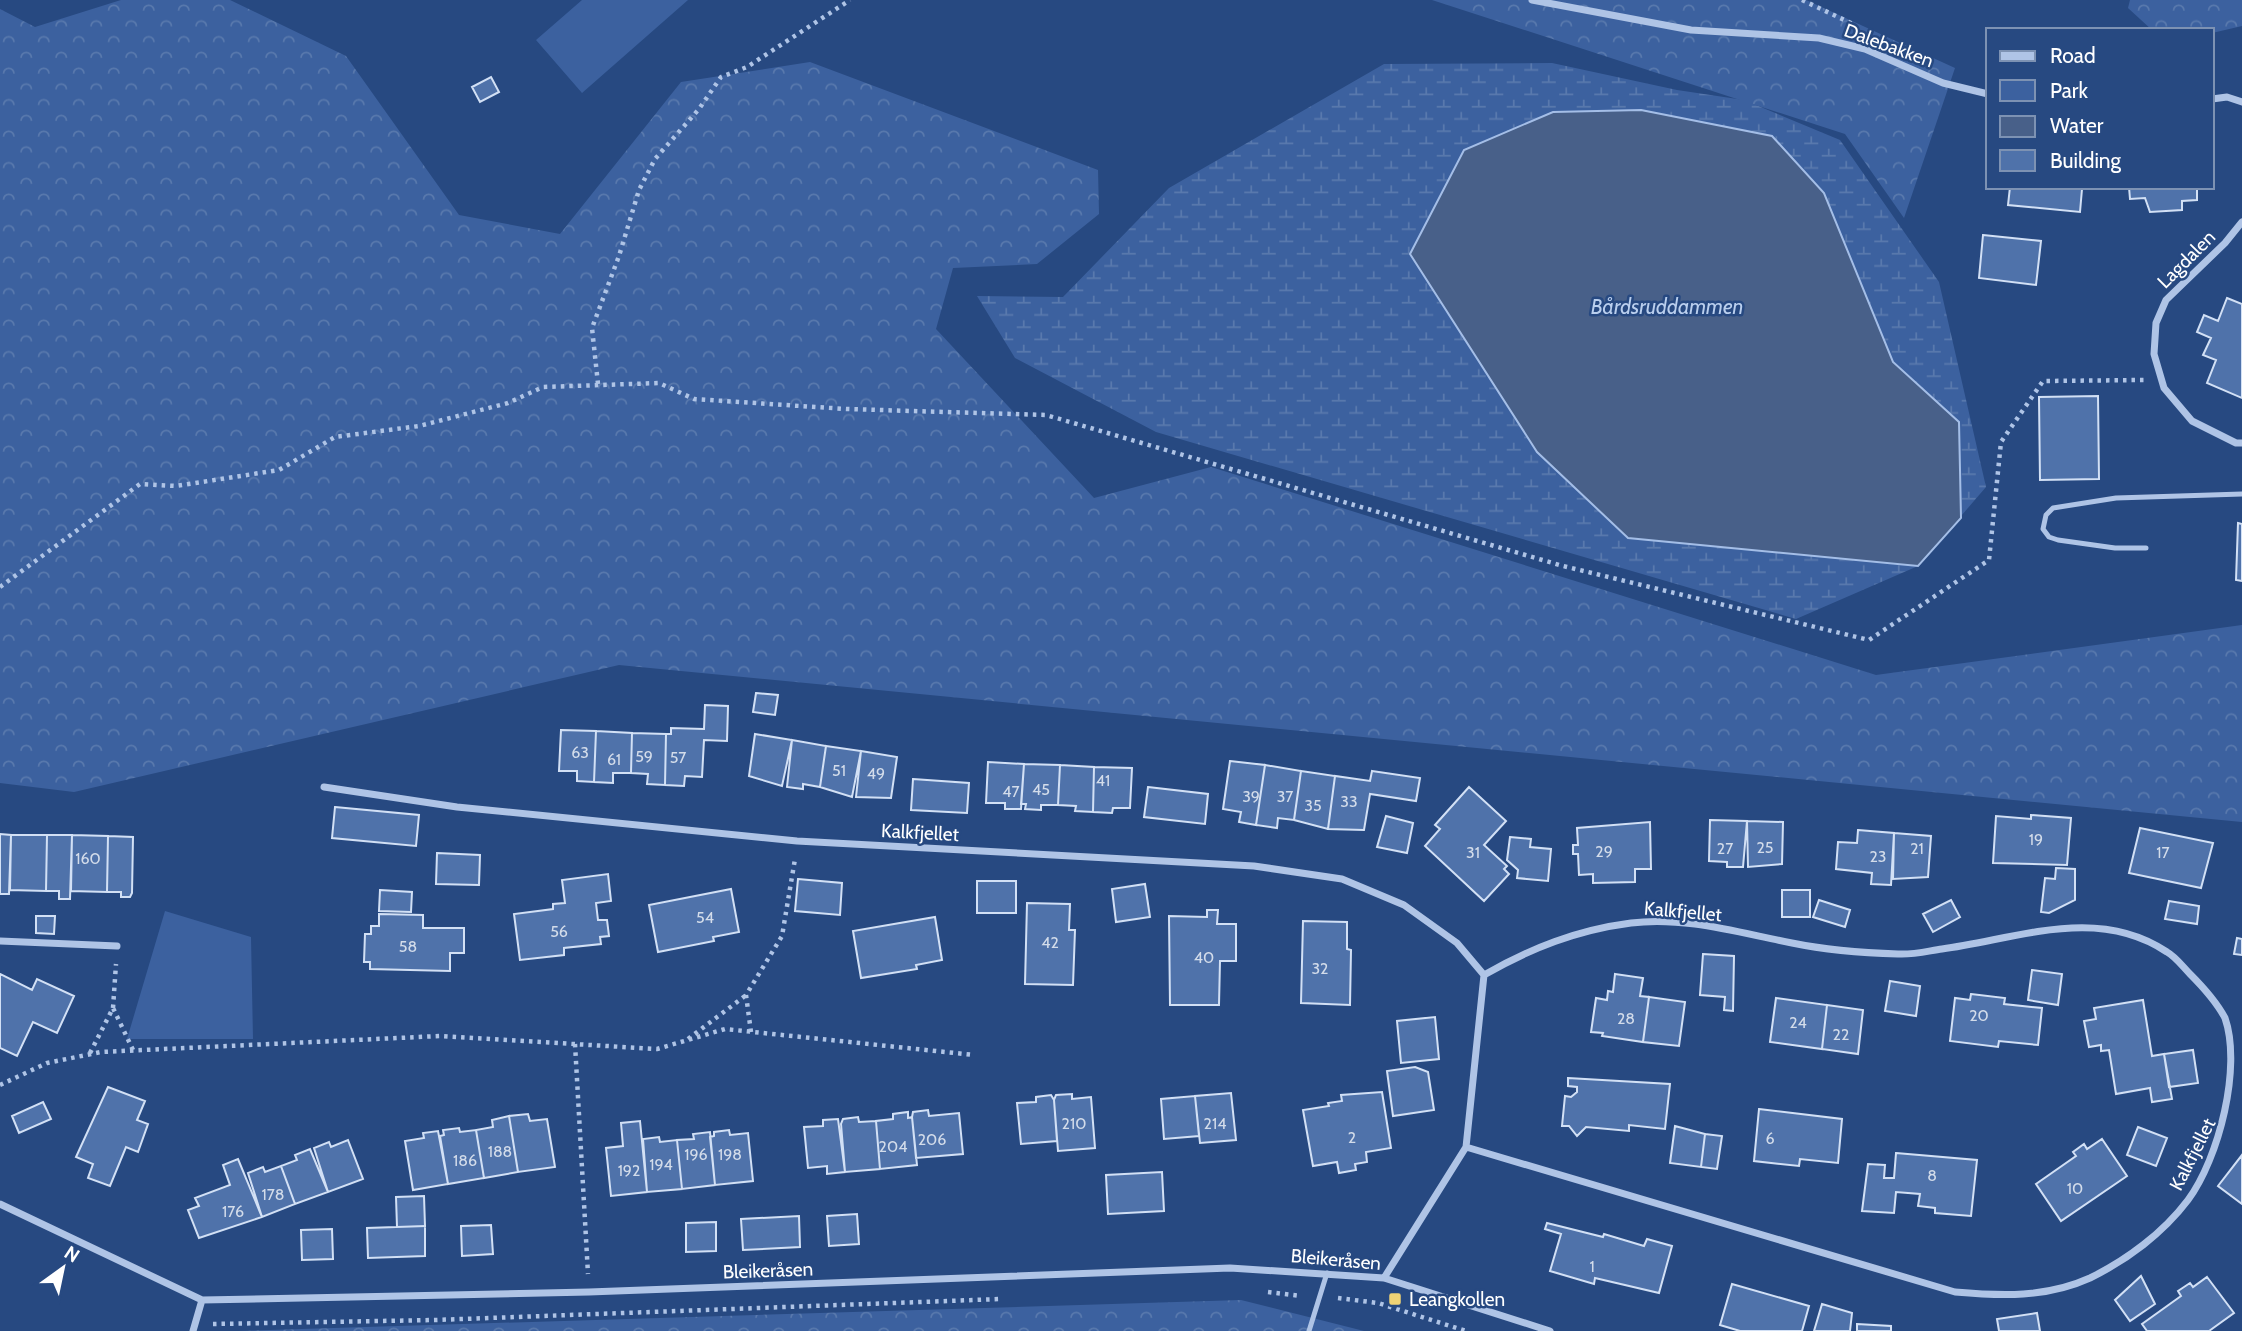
<svg xmlns="http://www.w3.org/2000/svg" width="2242" height="1331" font-family="Cabin,sans-serif">
<defs>
<pattern id="forest-crowns" width="20" height="18" patternUnits="userSpaceOnUse" patternTransform="scale(1.75)"><rect width="20" height="18" fill="#3c619f"/><path d="M2 6a3 3 0 1 1 6 0M12 15a3 3 0 1 1 6 0" fill="none" stroke="#5979ad"/></pattern>
<pattern id="wetland-marsh" width="20" height="14" patternUnits="userSpaceOnUse" patternTransform="scale(1.75)"><rect width="20" height="14" fill="#3c619f"/><path d="M1 5h8M5 5V1M11 12h8M15 12V8" fill="none" stroke="#5979ad"/></pattern>
</defs>
<rect width="100%" height="100%" fill="#274981"/>
<path fill="url(#forest-crowns)" d="M121,0H230L346,56L459,215L560,234L681,82L810,62L1098,170L1099,214L1037,264L953,268L936,329L1094,498L1211,467L1876,675L2242,625V822L619,665L74,792L0,783V9L35,27Z
M1432,0H1806L1955,68L1904,218L1845,134Z
M2130,0H2242V26L2212,33V30H2152L2128,8Z
M1241,1300L1364,1331H238Z"/>
<path fill="url(#wetland-marsh)" d="M1552,63L1677,90L1744,100L1840,140L1939,282L1986,487L1918,566L1796,619L1156,432L1015,358L977,296L1063,297L1169,188L1384,64Z"/>
<path fill="#3c619f" d="M582,0H688L582,93L536,40Z
M165,911L251,937L253,1039H127Z"/>
<path fill="#486089" stroke="#a4bee7" stroke-width="2" d="M1641,110L1772,136L1824,193L1893,362L1959,422L1961,518L1918,566L1628,538L1537,452L1410,254L1464,150L1553,112Z"/>
<path fill="#4f72aa" stroke="#d2e0f5" stroke-width="2" d="M491,77L499,92L480,102L472,87Z
M2010,187L2082,189L2080,212L2008,205Z
M2129,187H2197V200L2182,201V210L2150,212L2145,198L2130,199Z
M1983,235L2041,241L2036,285L1979,278Z
M2227,298L2242,304V398L2207,383L2216,360L2203,355L2211,338L2197,332L2204,315L2218,321Z
M2098,396L2099,479L2040,480L2039,397Z
M2238,523L2242,524V581L2236,580Z
M756,693L778,695L775,715L753,712Z
M705,705L728,706L727,741L704,740L702,777L685,776L684,786L665,785L666,734H671V728L704,729Z
M561,730L596,731L594,782L577,781V771H559Z
M596,731L632,733L631,773H613V783L594,782Z
M632,733L666,734L665,785L647,784L648,774L631,773Z
M755,734L792,740L782,786L749,776Z
M792,740L826,746L820,787L803,784V789L787,787Z
M826,746L861,751L852,797L820,787Z
M861,751L897,757L891,798L856,797Z
M1230,761L1265,765L1256,825L1239,822L1241,812L1223,809Z
M988,762L1024,764L1021,809H1005V803H986Z
M1024,764L1060,765L1058,805H1041V810L1025,809L1026,804H1021Z
M1060,765L1094,767L1093,812L1075,811L1076,806L1058,805Z
M1265,765L1301,771L1294,820L1278,818L1277,828L1256,825Z
M1094,767L1132,768L1130,808H1113L1112,813L1093,812Z
M1301,771L1335,776L1328,829L1294,820Z
M1372,771L1420,778L1416,801L1370,794L1364,830L1328,829L1335,776L1370,781Z
M913,779L969,783L967,813L911,810Z
M1148,787L1208,794L1205,824L1144,817Z
M1469,787L1506,821L1484,845L1507,866L1504,869L1509,874L1484,901L1425,846L1440,829L1435,825Z
M335,807L419,815L416,846L332,838Z
M2031,815L2071,818L2067,865L1993,863L1996,816L2031,819Z
M1386,816L1413,823L1407,853L1377,847Z
M1710,820L1747,821L1743,867H1727V862L1709,861Z
M1747,821L1783,822L1782,864L1748,867Z
M1650,822L1651,869H1635V882L1593,883V874L1579,875L1578,854H1573V845H1578L1577,828Z
M2140,828L2213,843L2201,888L2129,873Z
M1858,830L1894,833L1891,885L1871,884L1872,873L1836,869L1838,842L1857,843Z
M1894,833L1931,836L1928,877L1893,879Z
M0,834L11,835L9,894H0Z
M11,835H47L46,891L10,890Z
M47,835H72L70,899H59V891H46Z
M72,835L108,836L107,892L71,891Z
M108,836L133,837L132,893L130,897H121V892H107Z
M1510,837L1531,839L1530,847L1551,849L1548,881L1517,878L1518,870L1507,860Z
M437,853L480,855L479,885L436,884Z
M2056,868L2075,869V900L2049,913L2041,912L2045,878L2055,879Z
M608,874L611,901L596,903L598,920H607L609,936L600,937L601,944L564,948V955L520,960L514,914L553,909V904L565,903L562,880Z
M798,879L842,883L840,915L795,911Z
M977,881H1016V913H977Z
M1145,884L1150,917L1116,922L1112,889Z
M731,889L739,932L713,937L714,941L658,952L649,905Z
M380,890L412,892L411,912L379,911Z
M1782,890H1810V917H1782Z
M1819,900L1850,910L1845,927L1813,917Z
M1951,900L1960,917L1933,932L1923,914Z
M2169,901L2199,906L2197,924L2165,919Z
M1027,903L1070,904L1069,930H1075L1073,985L1025,984Z
M1207,910H1218L1217,924H1236V961H1220L1219,1005H1170L1169,916L1207,917Z
M379,914L423,915V928H464V953H450V971L370,969V962H364L365,934H371V926H379Z
M36,916H55L54,934L36,933Z
M935,917L942,960L916,965L917,969L861,978L853,931Z
M1303,921L1347,922V949L1351,950L1350,1005L1301,1003Z
M2237,938L2242,939V955L2234,954Z
M1703,954L1734,956L1733,1011L1724,1010L1725,997L1700,995Z
M2032,970L2062,974L2058,1005L2028,1000Z
M0,974L32,990L37,979L74,996L57,1033L33,1022L17,1056L0,1048Z
M1615,974L1643,978L1640,996L1649,997L1643,1042L1602,1036L1603,1033L1591,1032L1596,998L1607,1000L1608,991L1613,992Z
M1890,981L1920,986L1916,1016L1885,1011Z
M1971,994L2005,998L2004,1004L2042,1008L2038,1045L1999,1041L1998,1047L1950,1041L1955,998L1970,1000Z
M1649,997L1685,1002L1679,1046L1643,1042Z
M1776,998L1827,1005L1822,1049L1770,1042Z
M2143,1000L2152,1056L2164,1054L2172,1099L2152,1102L2150,1088L2116,1094L2109,1050L2101,1051V1045L2089,1047L2084,1021L2096,1019L2094,1008Z
M1827,1005L1863,1010L1858,1054L1822,1049Z
M1435,1017L1439,1059L1401,1063L1397,1021Z
M2193,1050L2198,1083L2169,1087L2164,1054Z
M1415,1067L1428,1072L1434,1110L1393,1116L1387,1071Z
M1568,1078L1670,1084L1665,1129L1629,1125V1131L1586,1127L1577,1136L1569,1126H1562L1565,1096L1571,1097L1577,1092V1087L1568,1086Z
M108,1087L145,1101L137,1120L148,1124L138,1152L126,1147L110,1186L88,1178L93,1164L76,1157Z
M1382,1092L1391,1148L1366,1152L1367,1162L1355,1164L1356,1170L1339,1173L1337,1162L1313,1166L1303,1110L1329,1106L1328,1103L1342,1101L1341,1095Z
M1231,1093L1236,1140L1200,1143L1195,1096Z
M1072,1094V1099L1091,1097L1095,1148L1058,1151L1054,1100L1056,1095Z
M1051,1095L1054,1100L1057,1141L1021,1144L1017,1103L1036,1102V1097Z
M1195,1096L1199,1136L1164,1139L1161,1099Z
M43,1102L51,1119L19,1133L12,1116Z
M1759,1109L1842,1119L1838,1163L1800,1159L1799,1166L1754,1161Z
M928,1110L929,1116L959,1113L963,1154L916,1158L912,1117L913,1112Z
M908,1112V1118L912,1117L917,1165L880,1169L876,1121L893,1119V1114Z
M528,1114L530,1121L547,1119L555,1167L518,1172L509,1116Z
M509,1116L518,1172L484,1178L476,1130L493,1127L492,1120Z
M858,1117L859,1122L876,1121L880,1169L845,1172L841,1124L843,1119Z
M838,1119L845,1172L827,1174V1166L808,1168L804,1127L823,1126V1120Z
M640,1121L647,1192L611,1196L606,1148L623,1146L621,1123Z
M1675,1126L1705,1134L1701,1167L1670,1163Z
M2138,1127L2167,1138L2156,1166L2127,1155Z
M459,1128L460,1132L476,1130L484,1178L448,1184L440,1136L444,1135L443,1130Z
M729,1130L730,1135L748,1133L753,1181L715,1185L710,1137L714,1136V1132Z
M438,1131L448,1184L413,1190L405,1141L424,1138L423,1133Z
M710,1132L715,1185L682,1189L677,1140L694,1139L693,1134Z
M1705,1134L1722,1136L1717,1169L1701,1167Z
M659,1137L660,1142L677,1140L682,1189L647,1192L643,1139Z
M2102,1139L2127,1176L2061,1221L2036,1184L2076,1156L2073,1152L2084,1144L2087,1149Z
M348,1140L363,1179L328,1192L314,1148L329,1142L331,1147Z
M310,1149L328,1192L295,1204L281,1166L297,1160L295,1155Z
M1896,1153L1977,1160L1971,1216L1935,1213V1208L1918,1206L1920,1194L1896,1192L1894,1213L1862,1211L1868,1164L1885,1165L1884,1178H1894Z
M2242,1155V1204L2218,1186Z
M238,1159L262,1217L199,1238L188,1210L199,1206L195,1198L230,1185L223,1165Z
M281,1166L295,1204L262,1217L248,1173L263,1167L265,1172Z
M1162,1172L1164,1211L1108,1214L1106,1175Z
M424,1196L425,1226L397,1227L396,1197Z
M857,1214L859,1244L829,1246L827,1216Z
M799,1216L800,1247L743,1250L741,1219Z
M716,1222V1251L686,1252V1223Z
M1547,1223L1603,1237L1604,1234L1644,1246L1647,1239L1672,1246L1659,1293L1595,1278L1594,1284L1550,1271L1561,1234L1545,1229Z
M491,1225L493,1254L462,1256L461,1226Z
M425,1226V1256L368,1258L367,1228Z
M332,1229L333,1259L302,1260L301,1230Z
M2141,1276L2155,1304L2130,1321L2115,1300Z
M2207,1277L2234,1313L2209,1331H2147L2142,1324L2181,1296L2178,1291L2190,1283L2193,1287Z
M1732,1284L1809,1306L1802,1331H1740L1720,1325Z
M1822,1304L1852,1313L1850,1331H1814Z
M2037,1313L2040,1331H1999L1997,1319Z
M1857,1324L1891,1326V1331H1857Z"/>
<g fill="none" stroke-linecap="round" stroke-linejoin="round">
<path stroke="#afc4e6" stroke-width="4.5" stroke-dasharray="3.5 5" stroke-linecap="butt" d="M1802,0L1855,25
M598,384L592,328L619,256L639,190L655,159L699,109L721,77L747,67L850,0
M0,587L140,484L176,486L279,470L335,437L419,426L508,403L543,387L659,383L694,399L846,409L1046,415L1563,566L1869,640L1989,560L2001,442L2043,381L2144,380
M113,1008L116,964
M751,1032L746,995L782,936L795,859
M688,1039L745,996
M575,1044L588,1274
M90,1053L113,1008L133,1050
M0,1085L47,1063L101,1052L440,1036L657,1049L725,1029L974,1055
M1268,1292L1301,1296
M1338,1298L1378,1303L1466,1331
M213,1324L435,1320L1001,1299"/>
<path stroke="#afc4e6" stroke-width="5" d="M2146,548H2115L2058,540L2049,537L2043,529L2046,515L2053,508L2116,498L2242,494
M1309,1331L1327,1273"/>
<path stroke="#afc4e6" stroke-width="7" d="M1532,0L1691,30L1819,38L1865,49L1943,83L1988,94
M2212,99L2227,97L2242,102
M2242,222L2225,243L2166,300L2156,323L2154,354L2164,388L2192,421L2236,443H2242
M324,787L457,807L797,841L1254,866L1342,879L1404,905L1457,943L1484,975
M0,941L117,946
M0,1204L202,1300L589,1292L1230,1268L1384,1278L1550,1331
M1384,1278L1466,1147L1484,975C1531,948 1577,930 1631,923C1684,916 1740,933 1792,943C1826,950 1864,953 1898,954C1913,955 1928,951 1942,949C2017,939 2097,905 2167,952C2176,957 2183,967 2190,974C2203,987 2216,1001 2225,1018C2242,1067 2219,1158 2188,1200C2163,1233 2127,1260 2090,1278C2046,1298 2001,1296 1955,1292L1466,1147
M193,1331L202,1300"/>
</g>
<rect fill="#efd375" stroke="#274981" stroke-width="2.5" x="1388" y="1292" width="14" height="14" rx="3.5"/>
<g text-anchor="middle" stroke-width="5" stroke-linejoin="round" paint-order="stroke">
<g font-size="16" fill="#d3dcea">
<text x="580" y="758">63</text>
<text x="644" y="762">59</text>
<text x="678" y="763">57</text>
<text x="614" y="765">61</text>
<text x="839" y="776">51</text>
<text x="876" y="779">49</text>
<text x="1103" y="786">41</text>
<text x="1041" y="795">45</text>
<text x="1011" y="797">47</text>
<text x="1251" y="802">39</text>
<text x="1285" y="802">37</text>
<text x="1349" y="807">33</text>
<text x="1313" y="811">35</text>
<text x="2036" y="845">19</text>
<text x="1765" y="853">25</text>
<text x="1725" y="854">27</text>
<text x="1917" y="854">21</text>
<text x="1604" y="857">29</text>
<text x="1473" y="858">31</text>
<text x="2163" y="858">17</text>
<text x="1878" y="862">23</text>
<text x="88" y="864">160</text>
<text x="705" y="923">54</text>
<text x="559" y="937">56</text>
<text x="1050" y="948">42</text>
<text x="408" y="952">58</text>
<text x="1204" y="963">40</text>
<text x="1320" y="974">32</text>
<text x="1979" y="1021">20</text>
<text x="1626" y="1024">28</text>
<text x="1798" y="1028">24</text>
<text x="1841" y="1040">22</text>
<text x="1074" y="1129">210</text>
<text x="1215" y="1129">214</text>
<text x="1352" y="1143">2</text>
<text x="1770" y="1144">6</text>
<text x="932" y="1145">206</text>
<text x="893" y="1152">204</text>
<text x="500" y="1157">188</text>
<text x="696" y="1160">196</text>
<text x="730" y="1160">198</text>
<text x="465" y="1166">186</text>
<text x="661" y="1170">194</text>
<text x="629" y="1176">192</text>
<text x="1932" y="1181">8</text>
<text x="2075" y="1194">10</text>
<text x="273" y="1200">178</text>
<text x="233" y="1217">176</text>
<text x="1592" y="1272">1</text>
</g>
<g font-size="19" fill="#fff" stroke="#274981">
<text transform="translate(1889 45) rotate(20)" y="7">Dalebakken</text>
<text transform="translate(2186 259) rotate(-45)" y="7">Lagdalen</text>
<text transform="translate(920 832) rotate(3)" y="7">Kalkfjellet</text>
<text transform="translate(1683 911) rotate(5)" y="7">Kalkfjellet</text>
<text transform="translate(2192 1154) rotate(-63)" y="7">Kalkfjellet</text>
<text transform="translate(1336 1259) rotate(5)" y="7">Bleikeråsen</text>
<text transform="translate(768 1270) rotate(-2)" y="7">Bleikeråsen</text>
</g>
<g font-size="19" fill="#fff" stroke="#274981" text-anchor="start">
<text x="1409" y="1306">Leangkollen</text>
</g>
<g font-size="21" font-style="italic" fill="#bacfee" stroke="#274981">
<text x="1667" y="314">Bårdsruddammen</text>
</g>
</g>
<rect x="1986" y="28" width="228" height="161" fill="#274981" stroke="#7d92b3" stroke-width="2"/>
<rect x="2000" y="51" width="35" height="10" fill="#afc4e6" stroke="#7d92b3" stroke-width="2"/>
<text x="2050" y="63" font-size="21" fill="#ffffff">Road</text>
<rect x="2000" y="80" width="35" height="21" fill="#3c619f" stroke="#7d92b3" stroke-width="2"/>
<text x="2050" y="98" font-size="21" fill="#ffffff">Park</text>
<rect x="2000" y="116" width="35" height="21" fill="#486089" stroke="#7d92b3" stroke-width="2"/>
<text x="2050" y="133" font-size="21" fill="#ffffff">Water</text>
<rect x="2000" y="150" width="35" height="21" fill="#4f72aa" stroke="#7d92b3" stroke-width="2"/>
<text x="2050" y="168" font-size="21" fill="#ffffff">Building</text>
<g transform="translate(63 1268) rotate(33)" stroke="#274981" stroke-width="5" paint-order="stroke">
<path d="M0-5L12 26L0 18L-12 26Z" fill="#ffffff"/>
<text y="-10" font-size="19" font-weight="bold" text-anchor="middle" fill="#ffffff">N</text>
</g>
</svg>
